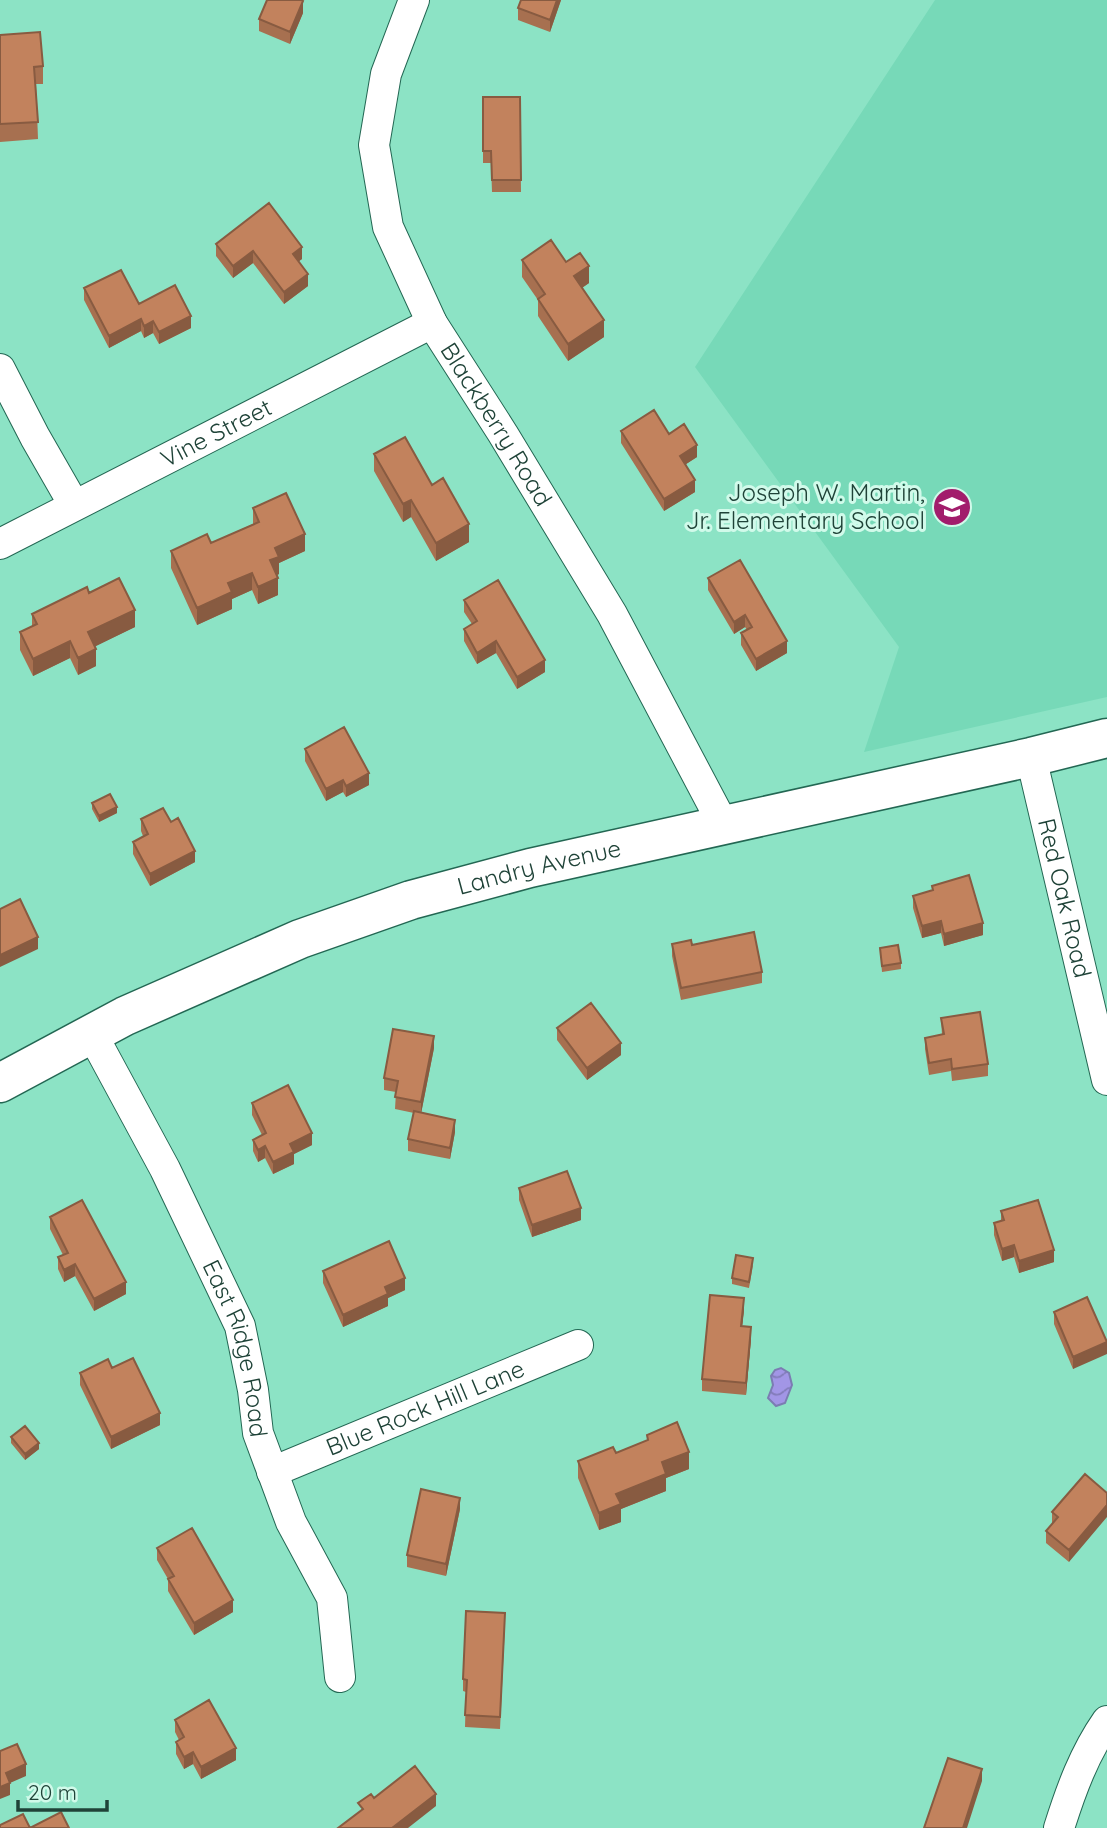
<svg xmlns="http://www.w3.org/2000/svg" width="1107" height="1828" font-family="Quicksand,sans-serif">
<defs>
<pattern id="water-waves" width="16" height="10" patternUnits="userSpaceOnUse" patternTransform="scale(1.75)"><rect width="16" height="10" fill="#a296e6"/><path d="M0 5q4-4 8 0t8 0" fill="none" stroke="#837cbb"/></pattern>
</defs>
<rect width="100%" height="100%" fill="#8ce3c5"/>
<path fill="#77d9b8" d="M935,0H1107V697L864,752L899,647L695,367Z"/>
<path fill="url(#water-waves)" stroke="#7b7db2" stroke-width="2" d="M781,1368L789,1373L792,1385L785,1403L776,1406L768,1398L773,1385L771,1376L775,1370Z"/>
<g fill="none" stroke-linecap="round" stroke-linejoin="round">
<defs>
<g id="street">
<path id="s1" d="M414,0L386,74L374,145L388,227L432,323L503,434L612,614L724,826"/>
<path d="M0,369L35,437L74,505"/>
<path id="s2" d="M0,544L432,323"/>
<path id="s3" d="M1031,757L1107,1080"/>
<path id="s4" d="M92,1034L165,1169L240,1326L253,1390L258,1433L291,1522L332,1598L340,1677"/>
<path id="s5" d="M272,1472L578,1345"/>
<path d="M1059,1828C1071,1790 1084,1754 1107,1721"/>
</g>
<g id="secondary">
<path id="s6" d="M0,1083L125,1016L300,939L411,900L530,868L1031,757L1107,738"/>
</g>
</defs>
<use href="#street" stroke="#236753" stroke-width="32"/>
<use href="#secondary" stroke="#236753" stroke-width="41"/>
<use href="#street" stroke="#fff" stroke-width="30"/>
<use href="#secondary" stroke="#fff" stroke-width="38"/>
</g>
<path fill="#a77050" d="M521,0H561L550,32L518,20V8Z
M303,13L290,44L259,31V19Z
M0,35L43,66V84H36L38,139L0,142Z
M483,97H520L521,192H492L491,163H483Z
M216,244L302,259L298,261L308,286L284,304L253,263L233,278L216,256Z
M522,260L566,262L589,283L582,288L604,337L568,361L538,316V300L522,277Z
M84,288L139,304L191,328L159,344L153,333L144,338L141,331L109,348L84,300Z
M621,431L669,434L697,457L686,464L695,492L664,511L621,443Z
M374,454L432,485L469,542L436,561L411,517L403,522L374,471Z
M253,508L305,551L279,563V574L277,575L278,595L258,604L252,590L232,599V609L197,625L171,568V551L211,543L253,524Z
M708,578L787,653L756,671L741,645V633L747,630L745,627L734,634L708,590Z
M89,593L135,627L95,646L96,666L78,675L70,658L33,676L20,650V632L32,626V614Z
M464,600L545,672L517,689L496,653L477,664L464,641V629L472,624L464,612Z
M305,749L369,785L346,797L343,792L326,801L305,761Z
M92,803L117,813L99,822L92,809Z
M141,819L171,822L195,862L150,886L133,854V842L143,836L141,831Z
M932,886L983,935L944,946L941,933L922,938L913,908V896L932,891Z
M672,944L692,945L762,972V983L681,1000L672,956Z
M880,948L901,963V969L882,972Z
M941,1018L988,1064V1076L952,1081L951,1071L929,1075L925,1049V1038L942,1035Z
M557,1028L621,1055L587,1080L557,1040Z
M434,1048L421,1113L455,1132L450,1159L408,1151V1139L414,1113L395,1109L396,1092L384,1090V1078Z
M252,1103L312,1145L294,1154V1164L273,1174L265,1158L258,1162L253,1151V1140L262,1135L252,1115Z
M519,1188L581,1220L532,1237L519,1200Z
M1001,1211L1054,1262L1019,1273L1014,1257L1002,1261L994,1235V1223L1001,1221Z
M50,1217L126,1294L94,1311L75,1276L64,1282L58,1269V1257L63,1255L50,1229Z
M753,1265L749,1288L732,1284V1278Z
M323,1271L405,1290L388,1298V1306L343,1327L323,1283Z
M744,1310L742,1326L751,1339L746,1395L702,1391V1379Z
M1054,1312L1107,1342L1073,1369L1054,1324Z
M80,1373L160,1425L111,1449L80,1385Z
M647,1435L689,1469L666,1478V1491L621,1509V1522L599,1530L578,1478V1461L616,1453L647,1441Z
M11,1437L39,1449L25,1460L11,1443Z
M1085,1474L1069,1562L1046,1543V1531L1052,1524V1512Z
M460,1509L446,1576L407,1567V1555Z
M157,1548L233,1612L194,1635L168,1591V1579L157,1560Z
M505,1625L500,1729L465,1727L466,1692L463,1691V1679Z
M175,1720L236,1760L201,1779L193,1764L184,1769L176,1754V1742L179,1740L175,1732Z"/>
<path fill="#885b41" d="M557,0H561L550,32V20Z
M303,1V13L290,44V32Z
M302,247V259L293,266V254Z
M253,251V263L233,278V266Z
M589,266V283L574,293V276Z
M308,274V286L284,304V292Z
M191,316V328L159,344V332Z
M141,319V331L109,348V336Z
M604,320V337L568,361V344Z
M153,321V333L144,338V326Z
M697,445V457L680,468V456Z
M695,480V492L664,511V499Z
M411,500V517L403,522V504Z
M469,524V542L436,561V543Z
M305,534V551L279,563V574L270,578V560L275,548Z
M252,573V590L232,599V609L197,625V608L228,583Z
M278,578V595L258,604V587Z
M135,610V627L88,650V632Z
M745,615V627L734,634V622Z
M70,641V658L33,676V659Z
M496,641V653L477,664V653Z
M787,641V653L756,671V659Z
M96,649V666L78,675V658Z
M545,660V672L517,689V677Z
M369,773V785L346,797V786Z
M343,780V792L326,801V789Z
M117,807V813L99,822V816Z
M195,851V862L150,886V874Z
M941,921V933L922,938V926Z
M983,923V935L944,946V934Z
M38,937V949L0,967V955Z
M434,1036V1048L421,1114V1102Z
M621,1043V1055L587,1080V1068Z
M455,1120V1132L450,1159V1148Z
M312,1133V1145L294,1154V1164L273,1174V1162L290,1144Z
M265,1146V1158L258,1162V1150Z
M581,1208V1220L532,1237V1225Z
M1014,1245V1257L1002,1261V1249Z
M1054,1250V1262L1019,1273V1261Z
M75,1264V1276L64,1282V1270Z
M405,1278V1290L388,1298V1306L343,1327V1315L385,1287Z
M126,1282V1294L94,1311V1299Z
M744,1298V1310L741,1338V1326Z
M751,1327V1339L746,1395V1383Z
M1107,1342V1354L1073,1369V1357Z
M160,1413V1425L111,1449V1437Z
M39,1443V1449L25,1460V1454Z
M689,1452V1469L666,1478V1491L621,1509V1522L599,1530V1513L616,1494L662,1462Z
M460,1498V1509L446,1576V1564Z
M1107,1505V1517L1069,1562V1550Z
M233,1600V1612L194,1635V1623Z
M236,1748V1760L201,1779V1767Z
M193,1752V1764L184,1769V1757Z
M26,1764V1776L10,1783V1795L0,1799V1787L6,1773Z
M982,1769V1781L967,1828H963Z
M436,1794V1806L408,1828H392Z"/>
<path fill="#c2825d" stroke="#885b41" stroke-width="2" d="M267,0H301L303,1L290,32L259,19Z
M521,0H557L550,20L518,8Z
M40,32L43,66L34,67L38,122L0,124V35Z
M483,97H520L521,180H492L491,151H483Z
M269,203L302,247L293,254L308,274L284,292L253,251L233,266L216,244Z
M551,240L566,262L580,253L589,266L574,276L604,320L568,344L538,299L545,294L522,260Z
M121,270L139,304L175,285L191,316L159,332L153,321L144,326L141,319L109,336L84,288Z
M654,410L669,434L684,424L697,445L680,456L695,480L664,499L621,431Z
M405,437L432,485L443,478L469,524L436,543L411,500L403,504L374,454Z
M286,493L305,534L275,548L279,557L270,560L278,578L258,587L252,573L228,583L232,592L197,608L171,551L207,534L211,543L259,522L253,508Z
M740,560L787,641L756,659L741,633L752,627L745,615L734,622L708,578Z
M119,578L135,610L88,632L96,649L78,658L70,641L33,659L20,632L37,624L32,614L87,587L89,593Z
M498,580L545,660L517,677L496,641L477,653L464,629L477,621L464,600Z
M344,727L369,773L346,786L343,780L326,789L305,749Z
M110,794L117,807L99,816L92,803Z
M163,808L171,822L178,818L195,851L150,874L133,842L148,834L141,819Z
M969,875L983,923L944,934L941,921L922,926L913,896L933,890L932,886Z
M20,899L38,937L0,955V909Z
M754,932L762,972L681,988L672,944L691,940L692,945Z
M898,945L901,963L882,966L880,948Z
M591,1003L621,1043L587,1068L557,1028Z
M980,1012L988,1064L952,1069L951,1059L929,1063L925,1038L944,1034L941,1018Z
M393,1029L434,1036L421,1102L395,1097L398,1081L384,1078Z
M288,1085L312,1133L290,1144L294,1152L273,1162L265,1146L258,1150L253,1140L266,1133L252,1103Z
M414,1111L455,1120L450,1148L408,1139Z
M567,1171L581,1208L532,1225L519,1188Z
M82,1200L126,1282L94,1299L75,1264L64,1270L58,1257L68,1253L50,1217Z
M1038,1200L1054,1250L1019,1261L1014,1245L1002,1249L994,1223L1004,1220L1001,1211Z
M389,1241L405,1278L385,1287L388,1294L343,1315L323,1271Z
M736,1255L753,1258L749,1282L732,1278Z
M710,1295L744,1298L741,1326L751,1327L746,1383L702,1379Z
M1087,1297L1107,1342L1073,1357L1054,1312Z
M133,1358L160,1413L111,1437L80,1373L108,1359L112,1368Z
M677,1422L689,1452L662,1462L666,1474L616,1494L621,1504L599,1513L578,1461L613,1447L616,1453L648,1440L647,1435Z
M25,1426L39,1443L25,1454L11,1437Z
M1085,1474L1107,1493V1505L1069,1550L1046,1531L1058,1517L1052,1512Z
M421,1489L460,1498L446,1564L407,1555Z
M192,1528L233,1600L194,1623L168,1579L174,1576L157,1548Z
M466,1611L505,1613L500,1717L465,1715L467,1680L463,1679Z
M209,1700L236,1748L201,1767L193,1752L184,1757L176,1742L184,1737L175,1720Z
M17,1744L26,1764L6,1773L10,1783L0,1787V1751Z
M948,1758L982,1769L963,1828H924Z
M415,1766L436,1794L392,1828H338L363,1809L358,1803L371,1794L374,1798Z
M61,1812L69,1828H0V1825L23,1814L30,1828Z"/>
<defs>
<symbol id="school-disc" viewBox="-11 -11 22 22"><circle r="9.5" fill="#a21d6c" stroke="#d1faea"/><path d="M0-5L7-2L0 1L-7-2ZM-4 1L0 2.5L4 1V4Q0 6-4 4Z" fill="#fff"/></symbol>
</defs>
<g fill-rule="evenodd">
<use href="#school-disc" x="930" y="485" width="44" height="44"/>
</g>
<g text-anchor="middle" stroke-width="6" stroke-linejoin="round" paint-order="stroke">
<g font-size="24" fill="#1f4338" stroke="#d1faea">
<text dy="8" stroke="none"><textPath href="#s1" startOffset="460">Blackberry Road</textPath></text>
<text dy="8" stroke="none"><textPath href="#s2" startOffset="243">Vine Street</textPath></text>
<text dy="8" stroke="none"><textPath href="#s6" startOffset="583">Landry Avenue</textPath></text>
<text dy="8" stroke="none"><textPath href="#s3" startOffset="145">Red Oak Road</textPath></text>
<text dy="8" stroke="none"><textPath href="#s4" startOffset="348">East Ridge Road</textPath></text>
<text dy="8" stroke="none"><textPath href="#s5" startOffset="166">Blue Rock Hill Lane</textPath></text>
</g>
<g font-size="24" fill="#1f4338" stroke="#d1faea" text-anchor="end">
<text x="925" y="501">Joseph W. Martin,<tspan x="925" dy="28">Jr. Elementary School</tspan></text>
</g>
</g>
<path d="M18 1800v10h89v-10" fill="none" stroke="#1f4338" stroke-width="3.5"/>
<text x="28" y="1800" font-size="21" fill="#1f4338" stroke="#d1faea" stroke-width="5" paint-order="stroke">20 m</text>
</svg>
